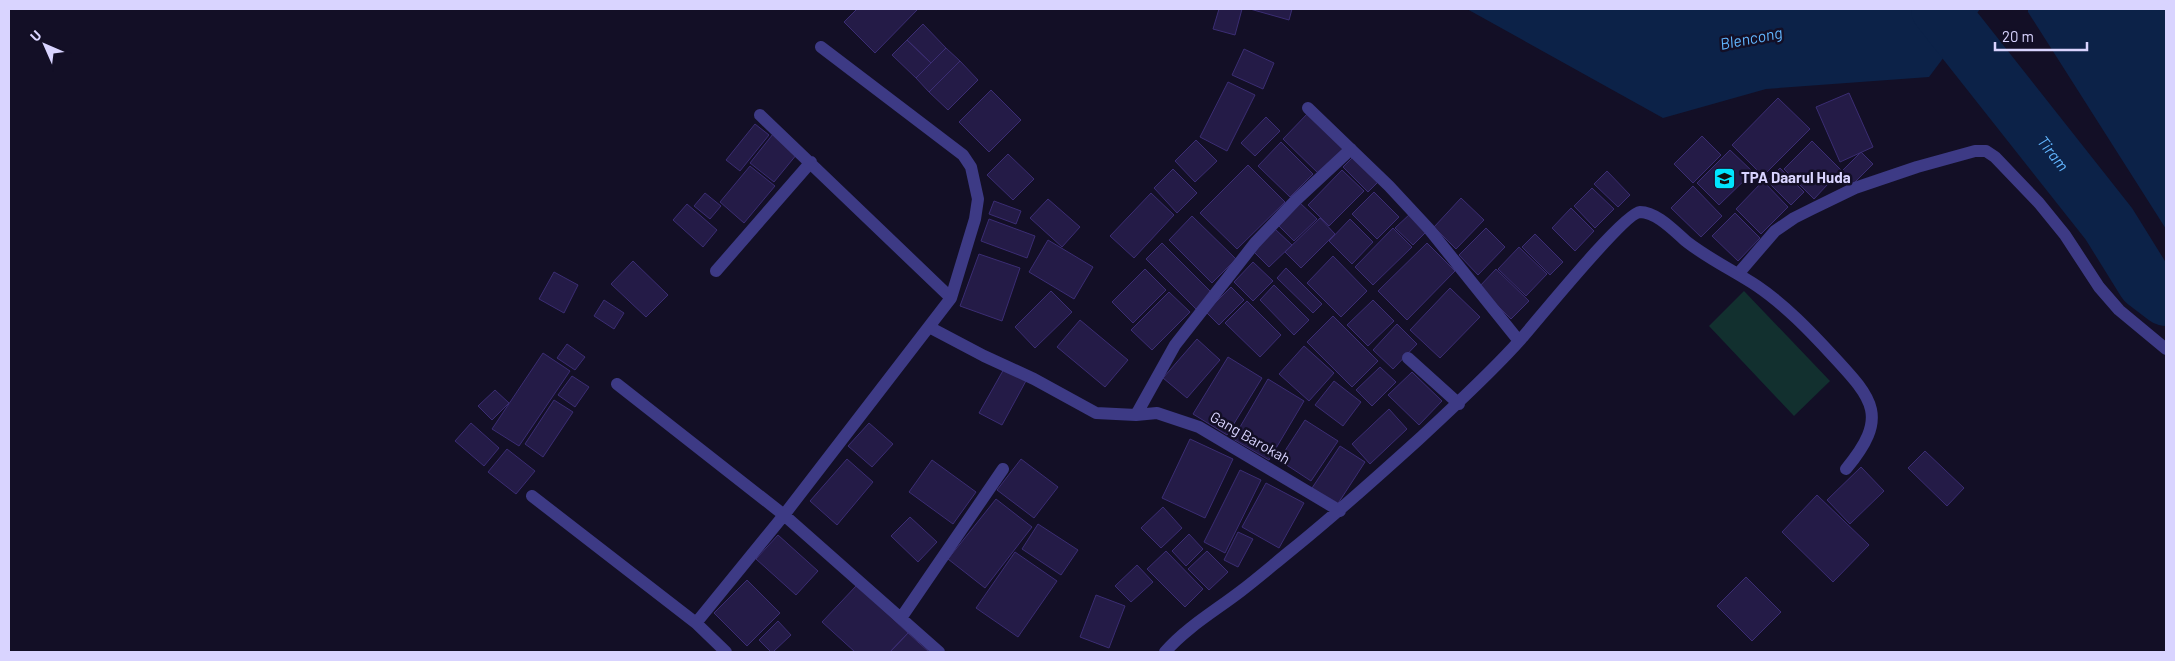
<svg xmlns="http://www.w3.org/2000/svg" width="2175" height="661" font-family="Barlow,sans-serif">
<rect width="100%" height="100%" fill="#130f26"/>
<path fill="#12302f" d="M1744,291L1830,381L1794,416L1709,326Z"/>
<path fill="#0c2248" d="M1467,9H1980L1929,77L1766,89L1663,118Z
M2028,9H2166V229L2028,12Z"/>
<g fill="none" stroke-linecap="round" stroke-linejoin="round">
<path stroke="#0c2248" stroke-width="56" id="s1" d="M1939,9L2109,224L2145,282L2166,298"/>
</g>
<path fill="#241b47" stroke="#3b2d73" d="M857,9H918L875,53L844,22Z
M1219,9H1242L1235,35L1213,29Z
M1250,9H1292L1289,20Z
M923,24L946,48L931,63L907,40Z
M907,40L931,63L916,78L892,55Z
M946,48L960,61L929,92L916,78Z
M1244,49L1274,63L1263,89L1232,75Z
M960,61L978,80L948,110L929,92Z
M1228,82L1255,95L1227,151L1200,137Z
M991,90L1021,120L989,152L959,122Z
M1849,93L1873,147L1840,162L1816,107Z
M1778,98L1810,129L1763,176L1732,145Z
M1309,112L1346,148L1319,174L1283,139Z
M1266,117L1280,131L1255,156L1241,143Z
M755,124L769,135L740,171L726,160Z
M773,134L797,154L774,182L750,163Z
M1702,136L1721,155L1693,183L1674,164Z
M1196,140L1217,161L1195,182L1175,161Z
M1812,141L1841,170L1814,199L1784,169Z
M1281,142L1313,174L1290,197L1258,166Z
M1730,150L1753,172L1719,205L1697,183Z
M1861,152L1873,164L1849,188L1837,176Z
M1008,154L1034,179L1013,200L987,175Z
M1353,157L1378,182L1368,192L1343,167Z
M1248,165L1285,202L1237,249L1200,213Z
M750,166L775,186L744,223L720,202Z
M1780,168L1804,192L1791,205L1767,181Z
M1173,169L1197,193L1177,213L1154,188Z
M1342,170L1364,191L1329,226L1308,205Z
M1607,171L1630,195L1618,207L1594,184Z
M1763,181L1788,207L1761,234L1736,209Z
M1693,186L1722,216L1701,237L1671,208Z
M1592,188L1614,209L1595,228L1574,206Z
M1374,192L1399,217L1377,239L1352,214Z
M705,193L721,206L710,219L694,206Z
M1151,193L1174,215L1134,258L1110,236Z
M1461,198L1484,220L1456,249L1434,227Z
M1048,199L1080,227L1062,247L1030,218Z
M994,201L1021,211L1016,224L989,214Z
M1299,202L1317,219L1294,241L1277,224Z
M687,204L717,230L703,247L673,220Z
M1571,208L1594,231L1575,251L1552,228Z
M1411,213L1428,230L1413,245L1395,228Z
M1735,213L1760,238L1738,261L1712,236Z
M1192,216L1236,259L1212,283L1169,240Z
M1320,218L1335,234L1301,268L1285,252Z
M989,219L1035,236L1027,258L981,241Z
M1350,219L1373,242L1352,264L1329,241Z
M1393,228L1412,247L1373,285L1355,267Z
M1486,228L1505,247L1478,275L1459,255Z
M1275,229L1292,245L1269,267L1253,251Z
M1535,234L1563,262L1550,275L1522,247Z
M1048,240L1093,267L1074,299L1029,272Z
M1162,243L1212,293L1196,309L1146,259Z
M1427,243L1455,271L1407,320L1378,291Z
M1519,247L1547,274L1526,296L1498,269Z
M979,254L1020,268L1002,321L960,306Z
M1333,256L1367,291L1341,317L1307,283Z
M633,261L668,295L646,317L611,284Z
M1253,262L1273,281L1253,301L1234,282Z
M1286,268L1322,304L1313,313L1277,278Z
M1145,269L1166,290L1133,323L1112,302Z
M1496,269L1529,301L1511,319L1479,287Z
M554,272L578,285L564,313L539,299Z
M1274,285L1309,320L1294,335L1260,300Z
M1231,287L1244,300L1219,325L1206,312Z
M1450,288L1480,317L1440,358L1410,330Z
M1051,291L1072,312L1035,348L1015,327Z
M1169,292L1190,312L1152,350L1131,330Z
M604,300L624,313L614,329L594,316Z
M1373,300L1394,321L1368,346L1347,325Z
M1247,301L1281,335L1260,357L1225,323Z
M1333,316L1378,361L1352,387L1307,342Z
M1080,320L1128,360L1105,387L1057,347Z
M1397,324L1417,344L1393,369L1373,350Z
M1197,339L1220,360L1187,398L1163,378Z
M567,344L585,357L575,370L557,358Z
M1304,346L1334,373L1309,401L1279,374Z
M543,353L570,371L519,446L492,429Z
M1228,357L1262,378L1227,435L1193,414Z
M1005,367L1027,379L1002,425L979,413Z
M1380,367L1396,382L1372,406L1356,390Z
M1412,372L1442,401L1419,425L1388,395Z
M572,376L589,387L575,407L558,395Z
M1268,379L1304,401L1269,460L1233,439Z
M1334,381L1361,402L1343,426L1315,405Z
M495,390L509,403L492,420L478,406Z
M554,400L573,412L543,457L525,444Z
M1389,409L1407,429L1370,464L1352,444Z
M1305,420L1338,441L1311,481L1279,460Z
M471,423L499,448L484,466L455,441Z
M869,423L893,444L872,467L848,446Z
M1190,439L1233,459L1205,518L1162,498Z
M1340,446L1365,462L1337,505L1312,488Z
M507,449L535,471L516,494L488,472Z
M1925,451L1964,488L1947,506L1908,468Z
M847,459L873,482L837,525L810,501Z
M1021,459L1058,487L1034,518L997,490Z
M932,460L976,492L953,524L909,492Z
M1861,467L1884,491L1850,524L1827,500Z
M1240,470L1261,480L1225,553L1204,542Z
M1266,483L1304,503L1279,548L1242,527Z
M1817,495L1869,545L1833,582L1782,532Z
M996,499L1032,527L985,588L948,559Z
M1163,507L1182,528L1161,548L1141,528Z
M910,517L937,542L918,562L891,536Z
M1038,524L1078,550L1061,575L1022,549Z
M1238,532L1253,539L1238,567L1224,560Z
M1189,534L1203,549L1186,566L1172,551Z
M778,535L818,571L796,595L756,559Z
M1166,551L1203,589L1185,607L1147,569Z
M1207,551L1228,572L1209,590L1188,569Z
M1015,552L1057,581L1018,637L976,608Z
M1137,565L1153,582L1131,602L1115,586Z
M1746,577L1781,612L1752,641L1717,606Z
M747,580L780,613L747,646L714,613Z
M857,585L908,633L890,652H855L822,622Z
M1096,595L1125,606L1109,648L1080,637Z
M778,621L791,635L773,652H771L759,640Z
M908,633L929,652H890Z"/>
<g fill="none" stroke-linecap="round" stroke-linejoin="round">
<path stroke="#3d3a85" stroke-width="12" d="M1308,108L1389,186L1429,229L1519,341
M760,115L951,298
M716,271L811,162
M1738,274L1775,231L1794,218L1812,209L1855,188L1917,167L1975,151H1986L1995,157L2039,203L2065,235L2099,287L2119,310L2166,349
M929,327L984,356L1034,379L1096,413L1136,415L1157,413L1199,427L1340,511
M1408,358L1459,404
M617,384L784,515L939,652
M1136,415L1175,345L1255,243L1295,201L1351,149
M532,496L696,623L726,652
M901,618L1003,469
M696,623L784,515L951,298L975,219L978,199L971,167L963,155L821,47
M1165,652C1187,627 1215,611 1241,591C1258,578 1273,565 1289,552C1334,516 1376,478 1418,440C1453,407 1489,375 1521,339C1537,321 1624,213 1640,212C1657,212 1675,232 1687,242C1709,259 1734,271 1757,286C1785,305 1810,331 1833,356C1874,400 1889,417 1846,469"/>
</g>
<defs>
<symbol id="school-square" viewBox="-11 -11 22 22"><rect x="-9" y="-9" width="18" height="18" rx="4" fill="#00e5ff" stroke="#130f26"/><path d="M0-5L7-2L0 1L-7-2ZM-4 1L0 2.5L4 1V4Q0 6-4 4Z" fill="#111"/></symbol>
</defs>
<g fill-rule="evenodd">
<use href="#school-square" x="1712" y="166" width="25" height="25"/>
</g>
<g text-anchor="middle" stroke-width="5" stroke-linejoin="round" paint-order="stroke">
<g font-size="15" font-weight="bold" fill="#d9d4ff" stroke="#130f26" text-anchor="start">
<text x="1741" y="183">TPA Daarul Huda</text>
</g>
<g font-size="15" fill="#d9d4ff" stroke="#130f26">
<text transform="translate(1250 438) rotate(30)" y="5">Gang Barokah</text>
</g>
<g font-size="16" font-style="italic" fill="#62b6ff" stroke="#130f26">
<text transform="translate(1751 38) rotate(-11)" y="6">Blencong</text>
<text dy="6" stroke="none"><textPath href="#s1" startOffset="184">Tiram</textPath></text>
</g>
</g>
<rect width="2175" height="661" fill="none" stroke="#d9d4ff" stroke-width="20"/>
<g transform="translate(45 45) rotate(315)" stroke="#130f26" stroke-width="4" paint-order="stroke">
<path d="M0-4L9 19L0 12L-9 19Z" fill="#d9d4ff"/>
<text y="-8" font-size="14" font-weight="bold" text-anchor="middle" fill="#d9d4ff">U</text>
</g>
<path d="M1995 42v8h92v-8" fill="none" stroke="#d9d4ff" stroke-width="2.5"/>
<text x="2002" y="42" font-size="15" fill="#d9d4ff" stroke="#130f26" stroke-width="4" paint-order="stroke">20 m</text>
</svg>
